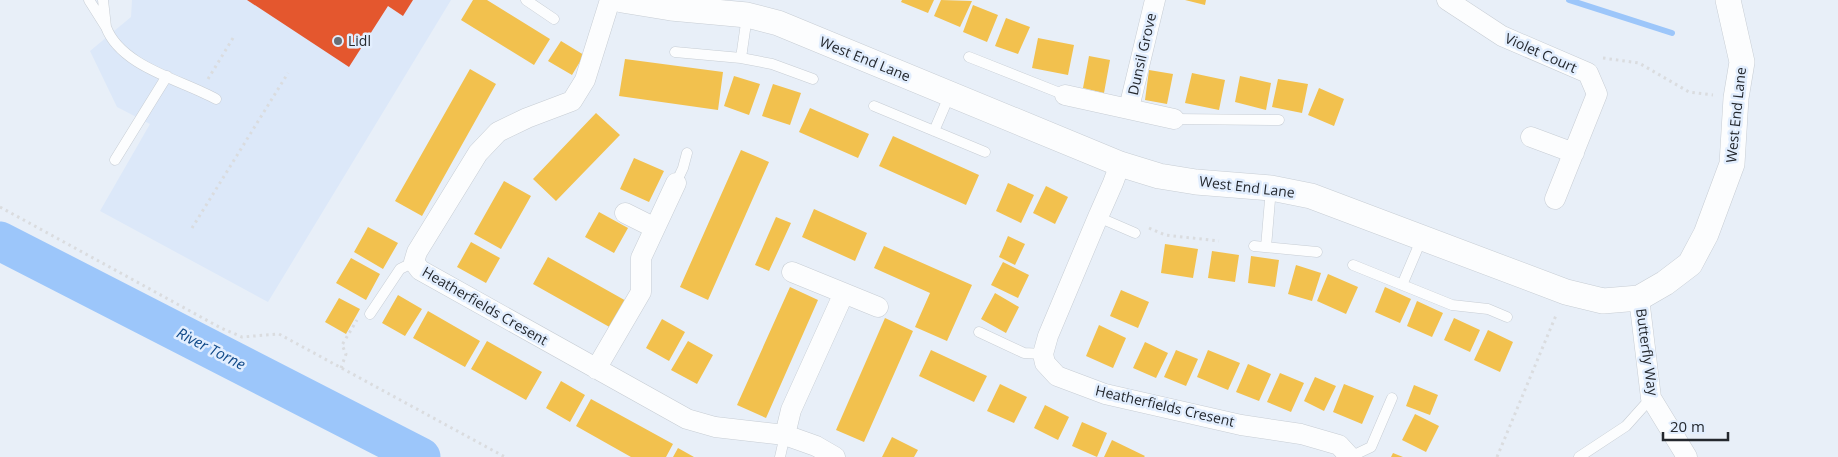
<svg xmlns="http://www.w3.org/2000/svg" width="1838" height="457" font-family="'Open Sans',sans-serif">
<rect width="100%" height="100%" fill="#e8eff8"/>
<path fill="#dce8f9" d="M132,0H451L268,302L100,211L150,124L117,107L90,51L131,17Z"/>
<path fill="#f2c14e" d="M473,0H487L550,39L534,65L461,20Z
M902,0H934L928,13L901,2Z
M941,0L972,1L960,27L934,16Z
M1185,0H1206L1205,5Z
M973,5L998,15L987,42L963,32Z
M1006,18L1030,27L1018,54L995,46Z
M1038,38L1074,45L1068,75L1032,68Z
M561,41L584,55L572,75L548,61Z
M1089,56L1110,60L1104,93L1083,88Z
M625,59L723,72L718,110L619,96Z
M470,69L496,84L422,216L395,201Z
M1149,70L1173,74L1167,104L1145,100Z
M1192,73L1225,80L1219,110L1185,103Z
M734,76L760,84L749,115L724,106Z
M1240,76L1271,83L1266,110L1235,102Z
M1278,79L1308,84L1302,113L1272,107Z
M773,84L801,93L790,125L762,116Z
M1319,88L1344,99L1334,126L1308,115Z
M810,108L869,134L858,158L799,132Z
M596,113L620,135L556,201L533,179Z
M893,136L979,175L966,205L879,166Z
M741,150L769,162L708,300L680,287Z
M634,158L664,171L649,202L620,189Z
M504,181L531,196L501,249L474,234Z
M1008,183L1034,195L1021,223L996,211Z
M1046,186L1068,197L1055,224L1033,213Z
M814,209L867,233L855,261L802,237Z
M599,212L628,228L614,253L585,237Z
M776,217L791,223L769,271L755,265Z
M368,227L398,243L383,269L354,252Z
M1008,236L1025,244L1015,265L999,257Z
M471,242L500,258L486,283L457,267Z
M1165,244L1198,249L1193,278L1161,273Z
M884,246L972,285L947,341L915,327L930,293L874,268Z
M1212,251L1239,255L1235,282L1208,278Z
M1251,256L1279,260L1275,287L1248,283Z
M548,257L628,302L613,329L533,284Z
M351,258L380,274L366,300L336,283Z
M1003,262L1029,275L1018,298L991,285Z
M1296,265L1321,273L1312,301L1288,294Z
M1328,274L1358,287L1346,314L1317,301Z
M790,287L818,300L766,418L737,405Z
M1385,287L1411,299L1400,323L1375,312Z
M1121,290L1149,302L1138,328L1110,316Z
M995,293L1019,307L1006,333L981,319Z
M398,295L422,309L405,336L382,323Z
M339,298L360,309L346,334L325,322Z
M1417,301L1443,313L1432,337L1407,326Z
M428,311L480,341L465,367L413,338Z
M885,318L913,331L864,442L836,430Z
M1454,318L1480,330L1470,352L1444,340Z
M662,319L685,332L669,361L646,348Z
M1099,325L1126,338L1113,368L1086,356Z
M1488,330L1513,342L1500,372L1474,360Z
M487,341L542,372L526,400L471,369Z
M688,341L713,355L697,384L671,370Z
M1145,342L1168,353L1156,378L1133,368Z
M931,350L987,376L974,402L919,376Z
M1176,350L1198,359L1186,386L1164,377Z
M1208,350L1240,363L1228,390L1197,377Z
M1248,364L1271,374L1259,401L1236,392Z
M1280,373L1304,383L1291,412L1267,402Z
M1315,377L1336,386L1324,411L1304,401Z
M561,381L585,395L570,422L546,408Z
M1000,384L1027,397L1014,423L987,411Z
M1344,384L1374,396L1362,424L1333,412Z
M1414,385L1438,395L1430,415L1406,406Z
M591,399L673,444L666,457H631L576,426Z
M1045,405L1069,417L1058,440L1034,428Z
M1415,414L1439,426L1426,452L1402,440Z
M1082,422L1107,433L1097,457L1072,446Z
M892,437L918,450L914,457H882Z
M1112,440L1145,456L1144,457H1104Z
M678,448L694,457H673Z
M1393,453L1403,457H1391Z"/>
<path fill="#e4572e" d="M247,0H413L403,16L388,6L349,67Z"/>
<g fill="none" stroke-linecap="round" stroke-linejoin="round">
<path stroke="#9cc6fa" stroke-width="6" d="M1569,0L1672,33"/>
<path stroke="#9cc6fa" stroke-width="39" d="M0,241L421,457"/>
<defs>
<path id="service" d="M89,0L106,27L103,0
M526,0L554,19
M106,27C121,67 182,80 216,99
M675,52L741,58L772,64L813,79
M969,57L1065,95
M741,58L747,16
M874,106L985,152
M1174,119L1279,120
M934,131L950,94
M115,160L167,76
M676,183L683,168L687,153
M1098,217L1135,233
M1254,246L1317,252
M1266,247L1271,188
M1353,265L1452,305L1488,309L1507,317
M1402,285L1422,238
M370,314L400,269L414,262
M979,332L1024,353L1043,354
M780,457L785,435
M1350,457L1371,447L1392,398
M1579,457L1626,426L1651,398"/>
<path id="minor" d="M610,0L585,80L572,101L527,118L498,132L478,153L417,252L414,262L420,270L687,419L715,427L785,435L816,446L835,457
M1447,0L1502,36L1588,73L1597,94L1555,199
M1065,95L1174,119
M1129,108L1155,0
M1531,137L1574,153
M1120,164L1113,183L1098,217L1048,336L1043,354L1045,363L1057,376L1105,394L1241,425L1301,434L1339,445L1350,457
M625,213L655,228
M792,272L878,307
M1639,298L1651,398L1687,457
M596,369L641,292V258L676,183
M785,435L791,410L844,293"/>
<path id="tertiary" d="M622,0L671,8L747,15L778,23L1120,164L1159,176L1196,182L1271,188L1311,196L1566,292L1603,301L1639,298L1665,283L1690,264L1706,234L1732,164L1736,98L1742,62L1728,0"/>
</defs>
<use href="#service" stroke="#c7cdd4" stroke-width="11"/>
<use href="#minor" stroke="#c7cdd4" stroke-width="21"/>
<use href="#tertiary" stroke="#c7cdd4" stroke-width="26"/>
<path stroke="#dadcdf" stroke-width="3" stroke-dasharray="2.5 4" stroke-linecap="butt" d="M1603,58L1639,63L1689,92L1713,95
M208,79L233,38
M0,207L221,328L242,337L279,334L505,457
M192,228L288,73
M1149,228L1165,235L1219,241
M341,368L346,354L342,345L357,320
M1497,457L1557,313"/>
<use href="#service" stroke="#fcfdfe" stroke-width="10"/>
<use href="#minor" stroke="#fcfdfe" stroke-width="20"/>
<use href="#tertiary" stroke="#fcfdfe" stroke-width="25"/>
</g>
<circle fill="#696e75" stroke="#e2eefe" stroke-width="2" cx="338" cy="41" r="5"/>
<g text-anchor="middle" stroke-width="5" stroke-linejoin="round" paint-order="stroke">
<g font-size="14" fill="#24282e" stroke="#e2eefe" text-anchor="start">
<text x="348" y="46">Lidl</text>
</g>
<g font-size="14" fill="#24282e" stroke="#e2eefe">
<text transform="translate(1541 53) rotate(24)" y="5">Violet Court</text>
<text transform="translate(1142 54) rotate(-77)" y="5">Dunsil Grove</text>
<text transform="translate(865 59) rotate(22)" y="5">West End Lane</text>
<text transform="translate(1736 115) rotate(-84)" y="5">West End Lane</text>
<text transform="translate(1247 187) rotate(7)" y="5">West End Lane</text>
<text transform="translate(485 306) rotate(30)" y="5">Heatherfields Cresent</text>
<text transform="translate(1647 352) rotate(82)" y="5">Butterfly Way</text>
<text transform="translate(1165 406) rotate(13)" y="5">Heatherfields Cresent</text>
</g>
<g font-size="15" font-style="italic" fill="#114a89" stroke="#e2eefe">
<text transform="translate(211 349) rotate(27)" y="5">River Torne</text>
</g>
</g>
<path d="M1663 432v8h65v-8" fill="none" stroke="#24282e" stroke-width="2.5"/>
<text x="1670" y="432" font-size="15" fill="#24282e" stroke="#e2eefe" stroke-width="4" paint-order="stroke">20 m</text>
</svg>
